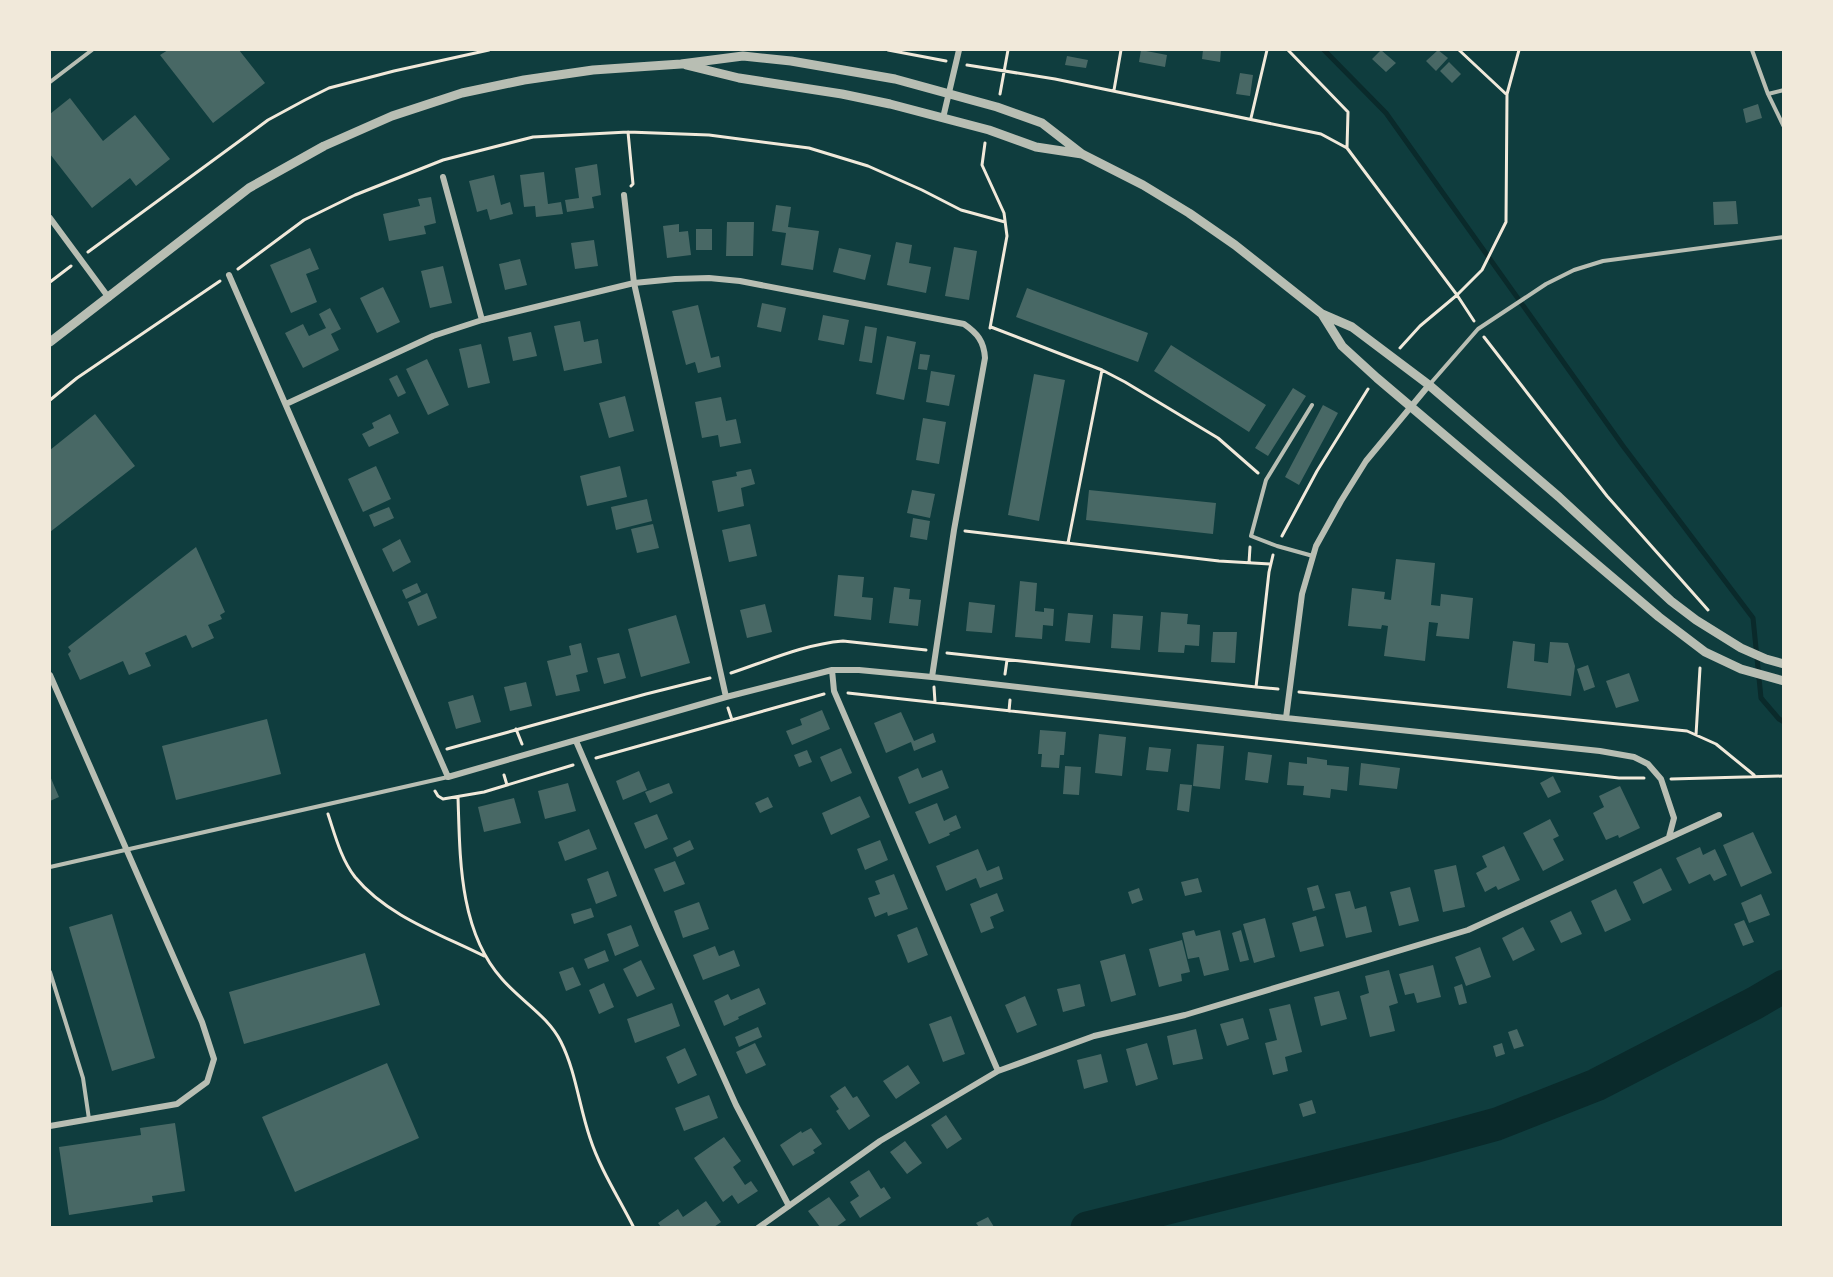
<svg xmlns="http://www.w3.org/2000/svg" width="1833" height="1277" font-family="'PT Sans',sans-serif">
<rect width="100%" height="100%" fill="#0f3d3e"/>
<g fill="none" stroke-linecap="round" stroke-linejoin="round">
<path stroke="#0a2a2b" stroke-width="5" d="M1324,50L1386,113L1623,446L1753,618L1761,698L1779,719L1784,722"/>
<path stroke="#0a2a2b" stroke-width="33" d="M1087,1228L1413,1147L1497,1124L1596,1085L1755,1003L1784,986"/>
</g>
<path fill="#486865" d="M168,50H239L265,83L213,123L160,55Z
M1141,50L1167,55L1165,67L1139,62Z
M1203,50H1221L1220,62L1202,59Z
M1381,50L1396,63L1386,72L1372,59Z
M1438,50L1448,58L1436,71L1426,61Z
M1067,56L1088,60L1086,68L1065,65Z
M1449,62L1461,74L1452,83L1440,71Z
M1240,73L1253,75L1250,96L1236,94Z
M70,98L103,141L135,115L170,159L136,186L130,178L92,208L50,154V114Z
M1758,104L1762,118L1746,123L1743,109Z
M597,164L601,195L592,197L594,208L567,212L565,200L579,198L575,168Z
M544,172L548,204L561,202L563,214L536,217L535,206L524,207L520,175Z
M494,175L501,205L510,202L513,214L490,220L487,209L477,212L469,181Z
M431,197L436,223L424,226L426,234L389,241L383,214L420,206L418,199Z
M1736,201L1738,224L1714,225L1713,202Z
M776,205L791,207L788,227L819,231L813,270L781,265L786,233L772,231Z
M727,222H754L753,256H726Z
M679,224V232L688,231L691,255L667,258L663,226Z
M696,229H712V250H696Z
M594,240L598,266L575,269L571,243Z
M896,242L912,245L909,263L931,267L926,293L887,285Z
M954,247L977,251L969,300L945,296Z
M310,248L319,269L306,274L317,302L291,313L270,265Z
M839,248L871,255L865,280L833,272Z
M520,259L527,285L505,290L499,264Z
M443,266L452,303L430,308L421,271Z
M383,287L400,322L377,333L360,298Z
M1027,288L1148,333L1138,362L1016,317Z
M762,303L786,308L781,332L757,327Z
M698,305L711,358L719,356L721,367L698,373L695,362L686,365L672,311Z
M330,308L341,329L331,334L339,350L303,368L285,333L303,324L309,336L326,328L319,314Z
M823,315L849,320L844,345L818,340Z
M580,321L584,342L598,339L602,363L564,371L554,326Z
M865,326L877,328L872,363L859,361Z
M531,332L537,356L513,361L508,337Z
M887,336L916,342L904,400L876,394Z
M481,344L490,383L468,388L459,349Z
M1171,345L1266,405L1249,432L1154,371Z
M920,354L930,355L927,370L918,369Z
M427,359L449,405L428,415L406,369Z
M931,371L955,375L949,406L926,402Z
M1034,374L1065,380L1039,521L1008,515Z
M397,375L406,393L398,397L389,379Z
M1293,388L1306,396L1268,456L1255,448Z
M625,396L634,431L609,438L599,403Z
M721,397L726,421L736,419L741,443L720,447L718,435L702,438L695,402Z
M1323,405L1338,413L1299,485L1285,477Z
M95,414L135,466L50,532V450Z
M390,414L399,433L369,447L362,434L374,428L372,423Z
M923,418L946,422L939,464L916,460Z
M376,466L391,499L363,512L348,479Z
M620,466L627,497L587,506L580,476Z
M751,469L755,484L741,488L744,506L718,512L712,481L737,476L736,472Z
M912,490L935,494L930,518L907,513Z
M1089,490L1216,503L1213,534L1086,520Z
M647,499L652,521L616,530L611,507Z
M389,507L394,518L374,527L369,515Z
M913,518L930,521L927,540L910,537Z
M653,524L659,548L637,553L631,529Z
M750,524L757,556L729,562L722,530Z
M400,539L411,562L393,572L382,549Z
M196,547L225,612L220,615L222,619L208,625L214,638L192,648L186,635L145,653L151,666L129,675L123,661L80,680L68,654L71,651L68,647Z
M1396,559L1435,563L1431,605L1440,606L1441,594L1473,598L1469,639L1436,636L1438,623L1429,622L1425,661L1384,656L1388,626L1382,625L1381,629L1348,626L1352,588L1385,592L1384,599L1391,600Z
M838,575L864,577L862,597L873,598L871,620L834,616Z
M1020,581L1037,583L1035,611L1044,612V608L1054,609L1053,626L1043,625L1042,639L1015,637Z
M417,583L421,592L406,599L402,590Z
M894,587L910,589L909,599L921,600L918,626L889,623Z
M427,593L437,618L418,626L408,602Z
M969,602L995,605L992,633L966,631Z
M765,604L772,632L747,638L740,610Z
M1161,612L1188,614L1187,624L1200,625L1199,646L1185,645L1184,653L1158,652Z
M1068,613L1093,615L1090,643L1065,641Z
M1113,614L1143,616L1140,650L1111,648Z
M676,615L690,663L641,677L628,629Z
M1213,632H1237L1235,663L1211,662Z
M1513,641L1535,644L1534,661L1548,663L1550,642L1568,643L1575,666L1571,696L1507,688Z
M581,643L588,672L576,675L580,691L556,696L547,661L571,655L569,646Z
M619,653L626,678L604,684L597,658Z
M1588,665L1595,687L1584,691L1577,669Z
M1629,673L1639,701L1616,708L1606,681Z
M526,682L532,706L510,711L504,687Z
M473,695L481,722L456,729L448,702Z
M822,710L830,729L792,745L786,731L802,725L800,719Z
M901,712L914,741L933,733L936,742L914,751L911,742L886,753L874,723Z
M267,719L281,774L176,800L162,746Z
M1040,730L1066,732L1064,755H1060L1059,768L1041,767L1042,754H1038Z
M1099,734L1126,737L1122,776L1095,773Z
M1197,744L1224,746L1220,789L1193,786Z
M1149,747L1171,749L1168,772L1146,770Z
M841,748L852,773L831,782L820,757Z
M807,750L812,762L799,767L794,755Z
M1248,752L1272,755L1268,783L1245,780Z
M1307,757L1327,760V765L1349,767L1347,791L1331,789L1330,798L1303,795L1304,786L1287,785L1289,762L1307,764Z
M1361,763L1400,768L1397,789L1359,785Z
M1065,766L1081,767L1079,795L1063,794Z
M918,768L922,778L942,770L949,788L909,804L898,777Z
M639,771L647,790L623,800L616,781Z
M50,776L59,797L50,801Z
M1553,776L1561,792L1548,798L1540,783Z
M568,783L576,811L545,819L538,791Z
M669,783L673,793L650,803L645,792Z
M1180,784L1192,785L1189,812L1177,810Z
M1620,786L1640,828L1619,838L1618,835L1606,840L1593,813L1604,807L1599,796Z
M860,796L870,817L831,835L822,813Z
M768,797L773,807L760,813L755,803Z
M514,798L521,823L484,832L478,807Z
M937,803L944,821L956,815L961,828L949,833L950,835L929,844L915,812Z
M657,814L668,839L645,849L634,823Z
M1550,819L1559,836L1553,839L1564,860L1543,871L1523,833Z
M589,829L597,849L565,861L558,842Z
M1753,832L1772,873L1741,887L1723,845Z
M690,840L694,849L677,857L673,848Z
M880,840L888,860L865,870L857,849Z
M1504,846L1520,880L1498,890L1496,886L1485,892L1476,873L1487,867L1482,856Z
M1700,847L1703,855L1715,849L1727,875L1714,881L1710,874L1689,884L1676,858Z
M978,849L987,871L999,866L1003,879L980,888L976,878L946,891L936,866Z
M675,861L685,884L664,892L654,869Z
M1456,865L1465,907L1443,912L1434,870Z
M1661,868L1672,890L1643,904L1633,882Z
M608,871L617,896L596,904L587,879Z
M894,874L908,909L888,916L887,912L875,917L868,898L880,894L875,881Z
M1198,878L1202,892L1185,896L1181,882Z
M1318,885L1325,908L1313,911L1307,888Z
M1410,887L1419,921L1399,926L1390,892Z
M1139,888L1143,900L1132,904L1128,892Z
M1616,889L1631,920L1605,932L1591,901Z
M1350,891L1355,909L1366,906L1372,932L1346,938L1335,894Z
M997,893L1004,911L990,917L994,928L981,933L970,904Z
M1761,894L1770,915L1749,923L1741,903Z
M699,902L709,929L683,938L674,911Z
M591,908L594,917L574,924L571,914Z
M1571,911L1582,934L1561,943L1550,921Z
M112,914L155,1058L112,1071L69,927Z
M1316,916L1324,946L1300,952L1292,923Z
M1265,918L1275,957L1254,963L1243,924Z
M1744,920L1754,942L1743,946L1734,924Z
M631,925L639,946L615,956L607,934Z
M917,927L928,955L908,963L897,935Z
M1523,927L1535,950L1513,961L1502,938Z
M1194,930L1196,936L1220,930L1229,970L1204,976L1199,957L1188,959L1182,933Z
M1241,930L1249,960L1240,962L1232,933Z
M1182,940L1190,972L1181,974L1182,981L1159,987L1149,949Z
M715,946L719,956L734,950L740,966L703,980L693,955Z
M1480,947L1491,977L1466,986L1455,957Z
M605,950L609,961L588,969L584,959Z
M365,953L380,1005L244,1044L229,992Z
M1125,954L1136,995L1111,1002L1100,961Z
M641,960L655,989L637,997L623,969Z
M1433,965L1441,997L1417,1003L1414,993L1405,995L1399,974Z
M573,967L581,985L566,991L559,972Z
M1389,970L1398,1003L1389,1006L1395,1031L1370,1037L1360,996L1369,993L1365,976Z
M604,983L614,1007L599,1014L589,990Z
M1080,984L1085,1006L1063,1012L1057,989Z
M1462,984L1467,1003L1459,1005L1454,987Z
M759,988L766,1004L738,1017L739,1019L724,1026L714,1001L728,994L731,1000Z
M1339,991L1347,1019L1321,1026L1314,997Z
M1025,996L1037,1025L1017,1033L1005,1005Z
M672,1003L680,1026L635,1043L627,1019Z
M1290,1004L1302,1052L1285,1057L1288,1071L1273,1075L1265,1043L1277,1040L1269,1009Z
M951,1016L965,1054L943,1062L929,1024Z
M1243,1018L1249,1039L1227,1046L1220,1024Z
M758,1027L762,1037L739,1047L735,1037Z
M1196,1029L1203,1059L1173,1065L1167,1036Z
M1517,1029L1524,1046L1514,1049L1508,1032Z
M755,1043L766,1065L746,1074L736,1052Z
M1147,1043L1158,1079L1136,1086L1126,1049Z
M1502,1043L1505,1054L1496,1057L1493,1046Z
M685,1048L697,1075L678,1084L666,1057Z
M1101,1054L1108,1082L1084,1089L1077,1060Z
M387,1063L419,1138L295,1192L262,1117Z
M908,1065L920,1083L896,1099L883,1081Z
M845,1086L853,1098L857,1096L870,1116L849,1130L836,1111L839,1109L830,1096Z
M709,1095L718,1118L684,1131L675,1108Z
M1312,1100L1316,1113L1303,1117L1299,1104Z
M946,1115L962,1139L947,1149L931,1125Z
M175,1123L185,1191L152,1196L153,1202L69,1215L59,1147L141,1135L140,1128Z
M811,1128L822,1144L813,1150L815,1153L793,1166L780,1145L801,1131L802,1133Z
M724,1137L741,1161L733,1167L745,1185L751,1181L758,1191L738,1204L732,1195L723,1202L694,1158Z
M905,1141L922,1163L907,1174L890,1152Z
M869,1170L881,1189L884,1187L891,1198L860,1218L850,1202L859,1196L850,1182Z
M829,1197L846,1220L836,1227H820L808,1211Z
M706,1201L721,1222L714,1227H661L658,1223L678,1209L683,1217Z
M988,1217L994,1227H979L976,1223Z"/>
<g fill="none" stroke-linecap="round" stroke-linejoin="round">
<path stroke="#f1e9da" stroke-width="3" d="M888,50L946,61
M1288,50L1348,112L1347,148
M1459,50L1506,94
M967,65L1055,79L1321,134L1347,148L1457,295L1474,321
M1114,90L1121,50
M1000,94L1008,50
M1251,118L1267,50
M628,132L633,184L631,186
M985,143L982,165L1004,213L1007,236L990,328
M88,252L268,120L305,100L329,88L394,71L489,50
M238,269L304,220L355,195L443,160L533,137L628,132L709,135L809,148L868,166L922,190L961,210L1005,222
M50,282L71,266
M991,327L1102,370L1125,382L1218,438L1258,473
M1484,337L1607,496L1708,610
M1400,348L1420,326L1457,295L1482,270L1506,222L1507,94L1519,50
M50,400L77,378L220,281
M965,531L1219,561L1270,564
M1282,536L1317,471L1368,389
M1068,543L1102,370
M1273,555L1269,572L1256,687L1278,689
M1249,563L1250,547
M947,653L1256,687
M731,673C767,661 805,644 843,641L926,650
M1005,674L1007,660
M934,687L935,702
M1299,692L1687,731L1716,744L1754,775
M848,693L1619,778H1644
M728,708L732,720
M1009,711L1010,700
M516,729L522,744
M1696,735L1700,668
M447,749L646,694L710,678
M596,758L824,694
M504,775L507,785
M1671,779L1784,776
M435,791L438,796L443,799L484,792L573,765
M458,797C460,858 459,931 502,979C521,1001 548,1016 561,1042C576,1072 579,1106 590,1138C600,1169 619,1198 634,1228
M328,814C335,835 341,859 355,877C387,916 440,934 484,956"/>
<path stroke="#b8beb3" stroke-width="4" d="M1752,50L1768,94
M50,82L92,50
M1784,90L1768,94L1784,127
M1430,384L1478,329L1546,284L1574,270L1603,261L1784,237
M1312,405L1266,480L1251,536L1277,546L1313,556
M50,867L448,777
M50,972L83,1078L89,1119"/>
<path stroke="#b8beb3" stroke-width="6" d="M943,118L959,50
M443,177L482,320
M624,195L634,283L726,697
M50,218L109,298
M229,275L448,777L726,697L832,670H859L932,677L1286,718L1600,751L1634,757L1648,764L1661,779L1674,818L1669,837
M286,404L433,336L482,320L634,283L675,279L709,278L740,281L964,324C977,333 984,341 985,358L954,530L932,677
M832,670L834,691L998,1071
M50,675L202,1022L214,1059L207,1082L177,1104L50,1126
M1286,718L1302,594L1316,546L1341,501L1366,461L1429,385
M576,741L657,929L736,1105L789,1206
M758,1228L880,1141L998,1071L1094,1036L1185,1015L1468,930L1719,815"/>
<path stroke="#b8beb3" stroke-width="9" d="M686,65L739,78L842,94L890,104L989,130L1036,147L1082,154
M1322,314L1342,346L1377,378L1659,617L1705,652L1741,669L1784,681
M50,342L249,188L324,146L392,116L462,93L524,80L593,70L681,64L743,56L791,61L895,79L997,107L1042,123L1082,154L1143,185L1189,213L1235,245L1322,314L1352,327L1429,385L1559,497L1671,601L1696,620L1741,648L1766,659L1784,664"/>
</g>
<rect width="1833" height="1277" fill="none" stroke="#f1e9da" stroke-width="102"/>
</svg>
